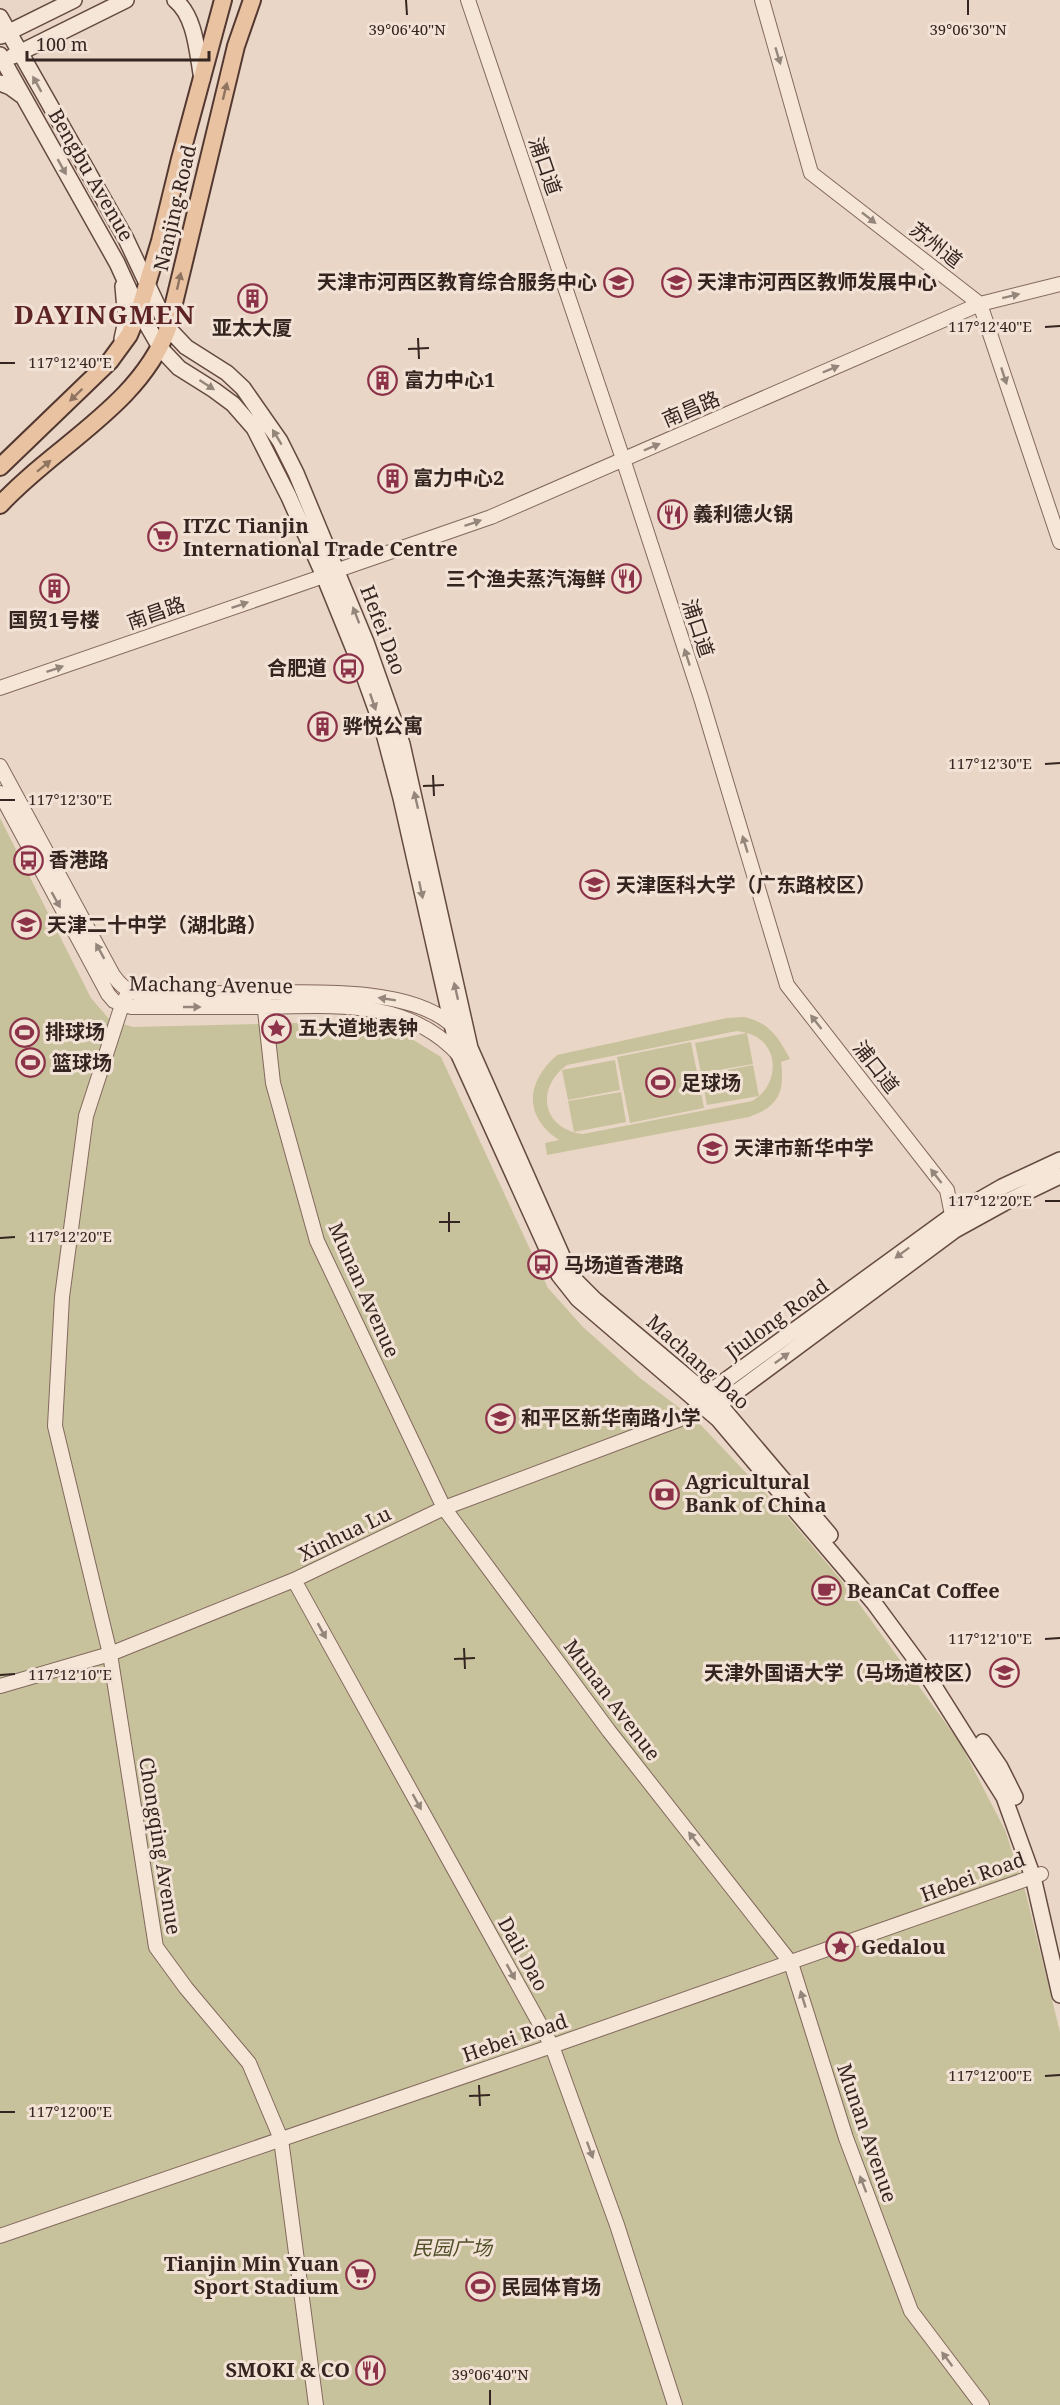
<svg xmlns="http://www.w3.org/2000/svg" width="1060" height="2405" font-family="'Noto Serif','Noto Sans SC',serif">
<rect width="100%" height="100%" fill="#ead6c6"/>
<path fill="#c7c29b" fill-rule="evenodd" d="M0,818L91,998L110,1020L133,1027L341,1022L407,1036L441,1057L548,1288L583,1327L640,1378L698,1422L787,1516L847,1587L960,1743L1005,1830L1026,1894L1060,2032V2405H0Z
M744,1017C769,1022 779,1038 790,1059L781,1062C785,1091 779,1107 749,1117L547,1155L545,1143L559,1140C523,1116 526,1082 557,1055L727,1018ZM737,1031L747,1033L695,1043L701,1073L753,1064L747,1033C781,1042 780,1086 752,1101L583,1134C542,1129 535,1088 567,1065Z
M691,1042L704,1108L630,1123L617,1057Z
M615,1060L620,1090L568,1100L562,1070Z
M753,1065L759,1096L707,1105L701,1075Z
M621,1092L626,1122L574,1132L568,1101Z"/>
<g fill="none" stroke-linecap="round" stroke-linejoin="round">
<defs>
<path id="tertiary" d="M468,0L623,459L701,698L787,985L947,1190L954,1225
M762,0L811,173L980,304L1060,542
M338,570L491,517L980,304L1060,284
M0,688L324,576
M0,766L113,975C120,985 126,990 138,994C176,993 214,993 252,993C308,992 414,986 455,1028
M0,793L108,994L114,1001L131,1007C175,1007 219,1007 263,1007C333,1006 407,998 459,1055
M129,991L122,1005L86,1116L62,1297L55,1426L110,1654L156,1947L186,1988L249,2063L281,2139L316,2405
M263,993L273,1083L317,1241L444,1508L609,1731L791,1963L846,2138L911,2311L982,2405
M294,1580L552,2046L617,2225L675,2405
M0,1686L110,1654L294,1580L444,1508L678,1420L702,1405
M0,2236L552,2046L1041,1874"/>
<path id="secondary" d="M175,0C196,17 197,53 202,79
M0,17L126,239L168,328L186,347L227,373L243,388L280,441L296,473L366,642L402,744L470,1048L567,1267L576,1281L595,1300L719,1404L830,1535
M1,36L74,0
M0,55L117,263L139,311L161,349L179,368L214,390L233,404L254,428L289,497L324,576L359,662L382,726L401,798L459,1055L559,1275L578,1299L718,1419L874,1603L927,1675L1004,1797L1033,1877L1060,1995
M13,56L126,0
M0,83L10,87L21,95
M122,339L126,321L123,286
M1060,1160L1002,1187L953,1215L707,1394L702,1405L719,1404L735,1393L955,1230L1004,1203L1060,1176
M983,1742L1000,1767L1015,1797"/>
<path id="primary" d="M0,467L110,361L129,335L139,311L160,241L180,159L223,0
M0,505C54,446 140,405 168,328L236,46L252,0"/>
</defs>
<use href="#tertiary" stroke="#83685d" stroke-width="16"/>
<use href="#secondary" stroke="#654a40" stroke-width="18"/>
<use href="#primary" stroke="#523831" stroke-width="20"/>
<use href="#tertiary" stroke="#f5e6d8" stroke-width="14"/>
<use href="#secondary" stroke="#f5e6d8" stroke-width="15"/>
<use href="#primary" stroke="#e9c2a1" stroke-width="16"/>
</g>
<defs><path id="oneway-solid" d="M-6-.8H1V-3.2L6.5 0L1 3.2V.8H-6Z" transform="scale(1.5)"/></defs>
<g fill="#95867c">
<use href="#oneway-solid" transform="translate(778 56) rotate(73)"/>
<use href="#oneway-solid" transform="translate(37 84) rotate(-119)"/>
<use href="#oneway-solid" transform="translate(62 167) rotate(61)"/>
<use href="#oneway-solid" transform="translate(869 218) rotate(38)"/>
<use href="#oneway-solid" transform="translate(1011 296) rotate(-14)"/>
<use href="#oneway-solid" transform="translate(831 369) rotate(-23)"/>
<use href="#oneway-solid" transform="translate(1004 376) rotate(72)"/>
<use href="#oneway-solid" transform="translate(207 385) rotate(33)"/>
<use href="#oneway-solid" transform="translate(277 437) rotate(-121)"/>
<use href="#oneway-solid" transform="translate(652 447) rotate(-23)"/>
<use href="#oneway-solid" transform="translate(473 523) rotate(-19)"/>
<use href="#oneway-solid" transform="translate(240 605) rotate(-19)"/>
<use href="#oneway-solid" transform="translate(356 615) rotate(-111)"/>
<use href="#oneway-solid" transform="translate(687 657) rotate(-108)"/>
<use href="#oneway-solid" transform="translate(55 669) rotate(-19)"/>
<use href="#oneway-solid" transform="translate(373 702) rotate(71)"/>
<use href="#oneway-solid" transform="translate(416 800) rotate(-103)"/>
<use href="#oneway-solid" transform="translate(745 844) rotate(-107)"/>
<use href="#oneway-solid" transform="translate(421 890) rotate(78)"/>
<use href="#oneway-solid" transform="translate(56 900) rotate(61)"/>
<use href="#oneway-solid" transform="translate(100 951) rotate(-119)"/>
<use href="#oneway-solid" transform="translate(456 991) rotate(-103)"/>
<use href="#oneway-solid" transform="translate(387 999) rotate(-171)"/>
<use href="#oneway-solid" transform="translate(192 1007)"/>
<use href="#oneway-solid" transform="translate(816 1022) rotate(-128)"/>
<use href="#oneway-solid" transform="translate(936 1176) rotate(-128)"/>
<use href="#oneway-solid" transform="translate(902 1253) rotate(143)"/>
<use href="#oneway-solid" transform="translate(782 1358) rotate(-36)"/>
<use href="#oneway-solid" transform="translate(322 1631) rotate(61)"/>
<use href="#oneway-solid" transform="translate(417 1802) rotate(61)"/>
<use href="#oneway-solid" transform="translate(694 1839) rotate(-128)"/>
<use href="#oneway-solid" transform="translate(511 1972) rotate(61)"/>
<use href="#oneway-solid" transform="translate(803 1999) rotate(-107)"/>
<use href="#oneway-solid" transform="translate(590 2150) rotate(70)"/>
<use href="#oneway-solid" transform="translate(863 2184) rotate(-111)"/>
<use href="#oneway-solid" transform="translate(947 2359) rotate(-127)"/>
</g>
<g fill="#8f7460">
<use href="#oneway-solid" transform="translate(225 91) rotate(-76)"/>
<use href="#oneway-solid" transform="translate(179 281) rotate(-77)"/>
<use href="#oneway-solid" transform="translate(76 395) rotate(136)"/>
<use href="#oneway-solid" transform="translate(44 466) rotate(-39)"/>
</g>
<path fill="none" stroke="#352520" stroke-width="2" d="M406,0L407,15M968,0V15M1045,327L1060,326M418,338L419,359M408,349L429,348M0,363H15M1045,764L1060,763M433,775L434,796M423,786L444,785M0,800H15M1045,1201H1060M449,1212V1232M439,1222H460M0,1238L15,1237M1045,1639L1060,1638M464,1648L465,1669M454,1659L475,1658M0,1675L15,1674M1045,2076L1060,2075M479,2085L480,2106M469,2096L490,2095M0,2112H15M490,2390V2405"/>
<defs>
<symbol id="school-ring" viewBox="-11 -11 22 22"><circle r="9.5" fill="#f2e2d5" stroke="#8d3349" stroke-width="1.5"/><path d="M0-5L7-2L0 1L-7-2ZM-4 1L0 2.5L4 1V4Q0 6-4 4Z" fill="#8d3349"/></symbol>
<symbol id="building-ring" viewBox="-11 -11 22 22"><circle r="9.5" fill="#f2e2d5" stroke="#8d3349" stroke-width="1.5"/><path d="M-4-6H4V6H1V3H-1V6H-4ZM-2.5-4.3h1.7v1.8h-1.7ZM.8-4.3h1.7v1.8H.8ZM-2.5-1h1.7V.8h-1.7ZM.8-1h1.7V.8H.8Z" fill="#8d3349"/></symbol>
<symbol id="restaurant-ring" viewBox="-11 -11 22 22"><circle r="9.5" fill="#f2e2d5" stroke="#8d3349" stroke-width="1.5"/><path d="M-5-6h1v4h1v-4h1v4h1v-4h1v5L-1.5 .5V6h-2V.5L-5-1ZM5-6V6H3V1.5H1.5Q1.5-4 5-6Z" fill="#8d3349"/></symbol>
<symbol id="supermarket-ring" viewBox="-11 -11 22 22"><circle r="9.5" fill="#f2e2d5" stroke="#8d3349" stroke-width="1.5"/><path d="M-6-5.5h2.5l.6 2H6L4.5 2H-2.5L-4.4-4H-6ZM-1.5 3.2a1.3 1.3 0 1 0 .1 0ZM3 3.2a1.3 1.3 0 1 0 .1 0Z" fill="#8d3349"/></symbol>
<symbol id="bus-ring" viewBox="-11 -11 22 22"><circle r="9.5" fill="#f2e2d5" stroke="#8d3349" stroke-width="1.5"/><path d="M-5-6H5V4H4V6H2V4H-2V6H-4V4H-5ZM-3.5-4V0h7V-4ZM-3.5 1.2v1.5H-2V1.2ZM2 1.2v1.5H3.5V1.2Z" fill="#8d3349"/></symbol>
<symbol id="university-ring" viewBox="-11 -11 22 22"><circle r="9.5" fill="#f2e2d5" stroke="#8d3349" stroke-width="1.5"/><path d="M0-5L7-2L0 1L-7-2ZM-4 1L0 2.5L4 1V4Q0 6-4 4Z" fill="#8d3349"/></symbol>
<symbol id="sight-ring" viewBox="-11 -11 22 22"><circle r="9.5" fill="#f2e2d5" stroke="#8d3349" stroke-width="1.5"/><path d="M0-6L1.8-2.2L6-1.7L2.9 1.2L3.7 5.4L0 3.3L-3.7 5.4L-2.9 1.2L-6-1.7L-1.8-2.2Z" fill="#8d3349"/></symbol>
<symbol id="stadium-ring" viewBox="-11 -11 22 22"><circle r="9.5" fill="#f2e2d5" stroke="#8d3349" stroke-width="1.5"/><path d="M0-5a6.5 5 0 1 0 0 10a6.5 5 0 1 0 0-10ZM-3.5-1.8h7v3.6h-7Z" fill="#8d3349"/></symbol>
<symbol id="bank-ring" viewBox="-11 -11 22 22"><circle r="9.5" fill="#f2e2d5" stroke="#8d3349" stroke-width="1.5"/><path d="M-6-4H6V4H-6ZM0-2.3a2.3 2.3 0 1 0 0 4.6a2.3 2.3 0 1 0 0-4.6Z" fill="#8d3349"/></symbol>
<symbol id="cafe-ring" viewBox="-11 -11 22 22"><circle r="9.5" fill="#f2e2d5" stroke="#8d3349" stroke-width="1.5"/><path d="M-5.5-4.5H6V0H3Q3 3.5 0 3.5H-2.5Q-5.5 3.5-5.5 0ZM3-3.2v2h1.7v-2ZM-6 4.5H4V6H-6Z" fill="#8d3349"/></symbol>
</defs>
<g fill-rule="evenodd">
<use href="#school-ring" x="602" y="266" width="33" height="33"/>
<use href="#school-ring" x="660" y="266" width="33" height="33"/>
<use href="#building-ring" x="236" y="282" width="33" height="33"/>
<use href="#building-ring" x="366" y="364" width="33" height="33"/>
<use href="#building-ring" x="376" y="462" width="33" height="33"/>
<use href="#restaurant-ring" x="656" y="498" width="33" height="33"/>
<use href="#supermarket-ring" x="146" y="520" width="33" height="33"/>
<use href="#restaurant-ring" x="610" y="562" width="33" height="33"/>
<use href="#building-ring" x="38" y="572" width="33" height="33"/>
<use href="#bus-ring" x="332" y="652" width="33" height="33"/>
<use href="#building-ring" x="306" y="710" width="33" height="33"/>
<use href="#bus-ring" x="12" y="844" width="33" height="33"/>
<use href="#university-ring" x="578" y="868" width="33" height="33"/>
<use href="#school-ring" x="10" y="908" width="33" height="33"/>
<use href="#sight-ring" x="260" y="1012" width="33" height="33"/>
<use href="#stadium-ring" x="8" y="1016" width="33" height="33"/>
<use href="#stadium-ring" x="14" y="1046" width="33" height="33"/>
<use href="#stadium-ring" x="644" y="1066" width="33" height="33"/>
<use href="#school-ring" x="696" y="1132" width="33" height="33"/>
<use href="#bus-ring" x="526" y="1248" width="33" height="33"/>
<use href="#school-ring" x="484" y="1402" width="33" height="33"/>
<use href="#bank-ring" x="648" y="1478" width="33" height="33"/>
<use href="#cafe-ring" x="810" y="1574" width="33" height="33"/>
<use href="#university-ring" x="988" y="1656" width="33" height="33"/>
<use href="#sight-ring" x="824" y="1930" width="33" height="33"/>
<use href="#supermarket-ring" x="344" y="2258" width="33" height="33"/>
<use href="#stadium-ring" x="464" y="2270" width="33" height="33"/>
<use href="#restaurant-ring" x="354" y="2354" width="33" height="33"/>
</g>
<g text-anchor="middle" stroke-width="6" stroke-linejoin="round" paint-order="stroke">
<g font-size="20" fill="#352520" stroke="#f2e2d5">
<text transform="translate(545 166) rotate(71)" y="7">浦口道</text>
<text transform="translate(91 175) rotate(60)" y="7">Bengbu Avenue</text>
<text transform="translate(175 208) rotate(-77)" y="7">Nanjing Road</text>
<text transform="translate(936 245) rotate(38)" y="7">苏州道</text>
<text transform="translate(691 409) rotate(-23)" y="7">南昌路</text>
<text transform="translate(156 613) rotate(-19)" y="7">南昌路</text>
<text transform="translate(698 628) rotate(72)" y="7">浦口道</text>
<text transform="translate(383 630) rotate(69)" y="7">Hefei Dao</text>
<text transform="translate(211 985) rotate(1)" y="7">Machang Avenue</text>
<text transform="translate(876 1067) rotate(52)" y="7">浦口道</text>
<text transform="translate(364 1290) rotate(66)" y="7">Munan Avenue</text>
<text transform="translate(777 1319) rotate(-36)" y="7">Jiulong Road</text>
<text transform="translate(698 1362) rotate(42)" y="7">Machang Dao</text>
<text transform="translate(345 1534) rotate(-26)" y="7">Xinhua Lu</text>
<text transform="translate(612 1700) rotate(53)" y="7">Munan Avenue</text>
<text transform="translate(160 1846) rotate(81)" y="7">Chongqing Avenue</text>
<text transform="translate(973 1877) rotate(-20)" y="7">Hebei Road</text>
<text transform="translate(523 1954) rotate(61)" y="7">Dali Dao</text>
<text transform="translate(515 2038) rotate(-19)" y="7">Hebei Road</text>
<text transform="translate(867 2133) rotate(71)" y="7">Munan Avenue</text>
</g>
<g font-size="20" font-weight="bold" fill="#352520" stroke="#f2e2d5" text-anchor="start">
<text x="597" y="289" text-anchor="end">天津市河西区教育综合服务中心</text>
<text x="697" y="289">天津市河西区教师发展中心</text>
<text x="252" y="335" text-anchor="middle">亚太大厦</text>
<text x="404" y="387">富力中心1</text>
<text x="413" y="485">富力中心2</text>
<text x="693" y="521">義利德火锅</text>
<text x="183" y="533">ITZC Tianjin<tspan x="183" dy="23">International Trade Centre</tspan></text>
<text x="606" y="586" text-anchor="end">三个渔夫蒸汽海鲜</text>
<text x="54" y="627" text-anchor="middle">国贸1号楼</text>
<text x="327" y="675" text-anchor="end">合肥道</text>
<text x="343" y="733">骅悦公寓</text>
<text x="49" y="867">香港路</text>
<text x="616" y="892">天津医科大学（广东路校区）</text>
<text x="47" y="932">天津二十中学（湖北路）</text>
<text x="298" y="1035">五大道地表钟</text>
<text x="45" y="1039">排球场</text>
<text x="52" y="1070">篮球场</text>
<text x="681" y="1090">足球场</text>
<text x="734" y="1155">天津市新华中学</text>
<text x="564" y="1272">马场道香港路</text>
<text x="521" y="1425">和平区新华南路小学</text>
<text x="685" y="1489">Agricultural<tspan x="685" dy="23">Bank of China</tspan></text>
<text x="847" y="1598">BeanCat Coffee</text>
<text x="984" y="1680" text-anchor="end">天津外国语大学（马场道校区）</text>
<text x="861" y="1954">Gedalou</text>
<text x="339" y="2271" text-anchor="end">Tianjin Min Yuan<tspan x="339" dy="23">Sport Stadium</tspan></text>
<text x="501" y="2294">民园体育场</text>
<text x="350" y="2377" text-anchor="end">SMOKI &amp; CO</text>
</g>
<g font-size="20" font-style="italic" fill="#4f4f28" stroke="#f2e2d5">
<text x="452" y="2255">民园广场</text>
</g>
<g font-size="26" font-weight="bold" letter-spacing="1.5" fill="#5d2325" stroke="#f2e2d5">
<text x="105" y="324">DAYINGMEN</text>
</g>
</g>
<g font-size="15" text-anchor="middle" fill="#352520" stroke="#f2e2d5" stroke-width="6" stroke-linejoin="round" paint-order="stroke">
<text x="407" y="35">39°06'40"N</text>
<text x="968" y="35">39°06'30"N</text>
<text x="990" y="332">117°12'40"E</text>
<text x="70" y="368">117°12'40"E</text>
<text x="990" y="769">117°12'30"E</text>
<text x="70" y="805">117°12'30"E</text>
<text x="990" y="1206">117°12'20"E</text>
<text x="70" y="1242">117°12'20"E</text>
<text x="990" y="1644">117°12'10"E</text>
<text x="70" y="1680">117°12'10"E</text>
<text x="990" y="2081">117°12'00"E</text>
<text x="70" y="2117">117°12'00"E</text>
<text x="490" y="2380">39°06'40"N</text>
</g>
<path d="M27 51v9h182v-9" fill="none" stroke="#352520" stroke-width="3"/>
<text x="36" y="51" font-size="18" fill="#352520" stroke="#f2e2d5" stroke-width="4.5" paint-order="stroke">100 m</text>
</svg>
